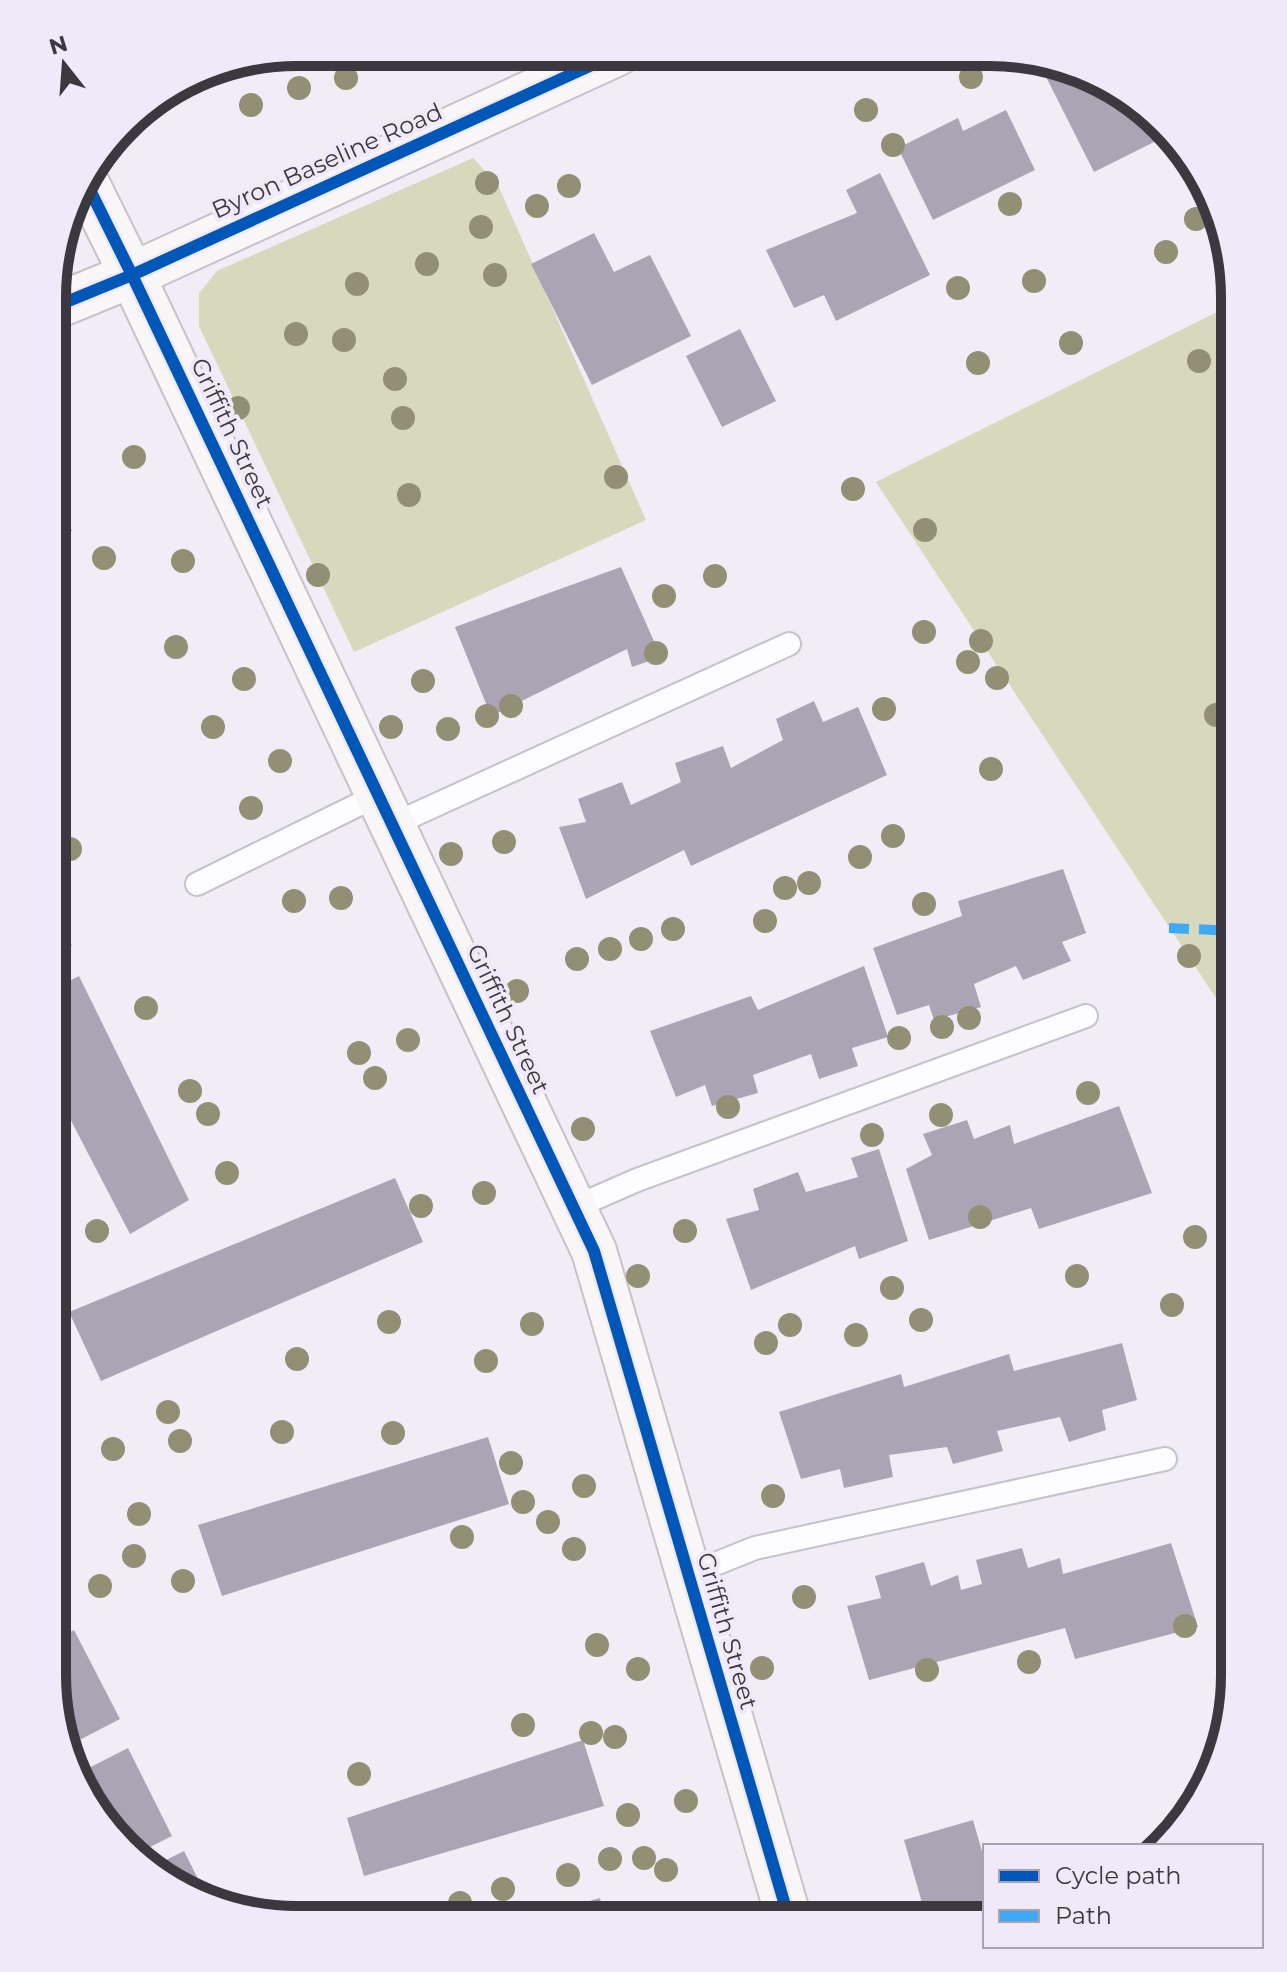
<svg xmlns="http://www.w3.org/2000/svg" width="1287" height="1972" font-family="Montserrat,sans-serif">
<rect width="100%" height="100%" fill="#f1edf6"/>
<path fill="#d7d8bc" d="M473,158L498,185L646,520L354,652L199,326V293L217,271Z
M1235,303V1027L876,482Z"/>
<path fill="#aba4b4" d="M1038,61L1139,102L1145,110L1142,112L1156,141L1094,172Z
M1006,110L1035,170L933,220L898,148L958,118L963,131Z
M880,173L930,275L836,321L824,295L794,308L766,250L857,213L846,190Z
M594,233L614,272L650,255L691,336L592,385L531,264Z
M740,329L776,401L722,427L686,356Z
M54,492L72,531L54,538Z
M621,567L661,657L632,667L627,649L491,716L455,627Z
M814,701L823,722L858,707L887,775L691,866L684,850L586,899L559,827L586,822L578,799L622,782L631,805L681,782L675,763L723,746L731,768L783,740L776,719Z
M1063,869L1086,933L1062,942L1071,961L1023,980L1016,966L974,984L981,1007L934,1020L929,1005L897,1015L873,948L962,916L958,901Z
M53,905L72,946L53,955Z
M864,966L888,1037L852,1048L858,1066L819,1079L811,1054L753,1075L758,1093L712,1106L705,1085L676,1097L650,1031L751,996L758,1010Z
M79,976L189,1200L130,1234L53,1086V989Z
M1119,1106L1152,1193L1039,1229L1031,1208L929,1240L906,1169L932,1155L923,1134L967,1120L974,1139L1010,1125L1014,1144Z
M879,1149L908,1241L859,1259L855,1246L751,1290L726,1219L759,1210L753,1189L798,1172L806,1192L858,1177L851,1158Z
M395,1178L423,1242L101,1381L69,1312Z
M1122,1343L1137,1400L1102,1410L1106,1430L1069,1442L1060,1417L997,1431L1003,1451L953,1464L947,1447L889,1455L893,1477L844,1488L840,1469L801,1479L779,1412L901,1374L904,1387L1009,1354L1014,1371Z
M488,1437L509,1504L222,1596L198,1525Z
M1171,1543L1198,1627L1075,1659L1065,1628L869,1680L847,1606L881,1598L875,1576L924,1562L931,1586L958,1575L961,1590L982,1584L976,1560L1022,1548L1028,1568L1060,1558L1063,1574Z
M74,1630L120,1719L66,1747L52,1675V1642Z
M583,1740L604,1806L364,1876L347,1818Z
M128,1748L172,1836L136,1854L75,1775Z
M973,1820L985,1862V1920H927L904,1840Z
M184,1851L205,1893L148,1869Z
M600,1898L605,1919H529V1918Z"/>
<g fill="none" stroke-linecap="round" stroke-linejoin="round">
<defs>
<path id="lane" d="M392,825L789,644
M197,884L378,795
M573,1208L637,1180L1086,1016
M688,1575L755,1548L1165,1459"/>
<path id="secondary" d="M84,178L132,275L594,1251L789,1919
M54,307L132,275L618,53"/>
</defs>
<use href="#lane" stroke="#c5c2c9" stroke-width="26"/>
<use href="#secondary" stroke="#c5c2c9" stroke-width="48"/>
<use href="#lane" stroke="#fdfcfe" stroke-width="22"/>
<use href="#secondary" stroke="#f9f6f7" stroke-width="44"/>
<path stroke="#3fa9f5" stroke-width="10" stroke-dasharray="20 10" stroke-linecap="butt" d="M1169,928L1235,931"/>
<defs>
<path id="cycleway" d="M84,178L132,275L594,1251L789,1919
M54,307L132,275L618,53"/>
</defs>
<use href="#cycleway" stroke="#f0e9fa" stroke-width="17"/>
<use href="#cycleway" stroke="#0057b8" stroke-width="12"/>
</g>
<g fill="#919075">
<circle cx="971" cy="77" r="12"/>
<circle cx="346" cy="78" r="12"/>
<circle cx="299" cy="88" r="12"/>
<circle cx="251" cy="105" r="12"/>
<circle cx="866" cy="110" r="12"/>
<circle cx="893" cy="145" r="12"/>
<circle cx="487" cy="183" r="12"/>
<circle cx="569" cy="186" r="12"/>
<circle cx="1010" cy="204" r="12"/>
<circle cx="537" cy="206" r="12"/>
<circle cx="1196" cy="219" r="12"/>
<circle cx="481" cy="227" r="12"/>
<circle cx="1166" cy="252" r="12"/>
<circle cx="427" cy="264" r="12"/>
<circle cx="495" cy="275" r="12"/>
<circle cx="1034" cy="281" r="12"/>
<circle cx="357" cy="284" r="12"/>
<circle cx="958" cy="288" r="12"/>
<circle cx="296" cy="334" r="12"/>
<circle cx="344" cy="340" r="12"/>
<circle cx="1071" cy="343" r="12"/>
<circle cx="1199" cy="361" r="12"/>
<circle cx="978" cy="363" r="12"/>
<circle cx="395" cy="379" r="12"/>
<circle cx="238" cy="408" r="12"/>
<circle cx="403" cy="418" r="12"/>
<circle cx="134" cy="457" r="12"/>
<circle cx="616" cy="477" r="12"/>
<circle cx="853" cy="489" r="12"/>
<circle cx="409" cy="495" r="12"/>
<circle cx="925" cy="530" r="12"/>
<circle cx="104" cy="558" r="12"/>
<circle cx="183" cy="561" r="12"/>
<circle cx="318" cy="575" r="12"/>
<circle cx="715" cy="576" r="12"/>
<circle cx="664" cy="596" r="12"/>
<circle cx="924" cy="632" r="12"/>
<circle cx="981" cy="641" r="12"/>
<circle cx="176" cy="647" r="12"/>
<circle cx="656" cy="653" r="12"/>
<circle cx="968" cy="662" r="12"/>
<circle cx="997" cy="678" r="12"/>
<circle cx="244" cy="679" r="12"/>
<circle cx="423" cy="681" r="12"/>
<circle cx="511" cy="706" r="12"/>
<circle cx="884" cy="709" r="12"/>
<circle cx="1216" cy="715" r="12"/>
<circle cx="487" cy="716" r="12"/>
<circle cx="213" cy="727" r="12"/>
<circle cx="391" cy="727" r="12"/>
<circle cx="448" cy="729" r="12"/>
<circle cx="280" cy="761" r="12"/>
<circle cx="991" cy="769" r="12"/>
<circle cx="251" cy="808" r="12"/>
<circle cx="893" cy="836" r="12"/>
<circle cx="504" cy="842" r="12"/>
<circle cx="70" cy="849" r="12"/>
<circle cx="451" cy="854" r="12"/>
<circle cx="860" cy="857" r="12"/>
<circle cx="809" cy="883" r="12"/>
<circle cx="785" cy="888" r="12"/>
<circle cx="341" cy="898" r="12"/>
<circle cx="294" cy="901" r="12"/>
<circle cx="924" cy="904" r="12"/>
<circle cx="765" cy="921" r="12"/>
<circle cx="673" cy="929" r="12"/>
<circle cx="641" cy="939" r="12"/>
<circle cx="610" cy="949" r="12"/>
<circle cx="1189" cy="956" r="12"/>
<circle cx="577" cy="959" r="12"/>
<circle cx="517" cy="991" r="12"/>
<circle cx="146" cy="1008" r="12"/>
<circle cx="969" cy="1018" r="12"/>
<circle cx="942" cy="1027" r="12"/>
<circle cx="899" cy="1038" r="12"/>
<circle cx="408" cy="1040" r="12"/>
<circle cx="359" cy="1053" r="12"/>
<circle cx="375" cy="1078" r="12"/>
<circle cx="190" cy="1091" r="12"/>
<circle cx="1088" cy="1093" r="12"/>
<circle cx="728" cy="1107" r="12"/>
<circle cx="208" cy="1114" r="12"/>
<circle cx="941" cy="1115" r="12"/>
<circle cx="583" cy="1129" r="12"/>
<circle cx="872" cy="1135" r="12"/>
<circle cx="227" cy="1173" r="12"/>
<circle cx="484" cy="1193" r="12"/>
<circle cx="421" cy="1206" r="12"/>
<circle cx="980" cy="1217" r="12"/>
<circle cx="97" cy="1231" r="12"/>
<circle cx="685" cy="1231" r="12"/>
<circle cx="1195" cy="1237" r="12"/>
<circle cx="638" cy="1276" r="12"/>
<circle cx="1077" cy="1276" r="12"/>
<circle cx="892" cy="1288" r="12"/>
<circle cx="1172" cy="1305" r="12"/>
<circle cx="921" cy="1320" r="12"/>
<circle cx="389" cy="1322" r="12"/>
<circle cx="532" cy="1324" r="12"/>
<circle cx="790" cy="1325" r="12"/>
<circle cx="856" cy="1335" r="12"/>
<circle cx="766" cy="1343" r="12"/>
<circle cx="297" cy="1359" r="12"/>
<circle cx="486" cy="1361" r="12"/>
<circle cx="168" cy="1412" r="12"/>
<circle cx="282" cy="1432" r="12"/>
<circle cx="393" cy="1433" r="12"/>
<circle cx="180" cy="1441" r="12"/>
<circle cx="113" cy="1449" r="12"/>
<circle cx="511" cy="1463" r="12"/>
<circle cx="584" cy="1486" r="12"/>
<circle cx="773" cy="1496" r="12"/>
<circle cx="523" cy="1502" r="12"/>
<circle cx="139" cy="1514" r="12"/>
<circle cx="548" cy="1522" r="12"/>
<circle cx="462" cy="1537" r="12"/>
<circle cx="574" cy="1549" r="12"/>
<circle cx="134" cy="1556" r="12"/>
<circle cx="183" cy="1581" r="12"/>
<circle cx="100" cy="1586" r="12"/>
<circle cx="804" cy="1597" r="12"/>
<circle cx="1185" cy="1626" r="12"/>
<circle cx="597" cy="1645" r="12"/>
<circle cx="1029" cy="1662" r="12"/>
<circle cx="762" cy="1668" r="12"/>
<circle cx="638" cy="1669" r="12"/>
<circle cx="927" cy="1670" r="12"/>
<circle cx="523" cy="1725" r="12"/>
<circle cx="591" cy="1733" r="12"/>
<circle cx="615" cy="1737" r="12"/>
<circle cx="359" cy="1774" r="12"/>
<circle cx="686" cy="1801" r="12"/>
<circle cx="628" cy="1815" r="12"/>
<circle cx="644" cy="1858" r="12"/>
<circle cx="610" cy="1859" r="12"/>
<circle cx="666" cy="1870" r="12"/>
<circle cx="568" cy="1875" r="12"/>
<circle cx="503" cy="1889" r="12"/>
<circle cx="460" cy="1903" r="12"/>
</g>
<g text-anchor="middle" stroke-width="8" stroke-linejoin="round" paint-order="stroke">
<g font-size="24" fill="#3b393f" stroke="#f0e9fa">
<text transform="translate(327 161) rotate(-24)" y="8">Byron Baseline Road</text>
<text transform="translate(232 433) rotate(65)" y="8">Griffith Street</text>
<text transform="translate(508 1019) rotate(65)" y="8">Griffith Street</text>
<text transform="translate(727 1631) rotate(74)" y="8">Griffith Street</text>
</g>
</g>
<path d="M0 0H1287V1972H0ZM297 66H990A231 231 0 0 1 1221 297V1675A231 231 0 0 1 990 1906H297A231 231 0 0 1 66 1675V297A231 231 0 0 1 297 66Z" fill="#f0e9fa" fill-rule="evenodd"/>
<path fill="none" stroke="#3b393f" stroke-width="10" d="M297 66H990A231 231 0 0 1 1221 297V1675A231 231 0 0 1 990 1906H297A231 231 0 0 1 66 1675V297A231 231 0 0 1 297 66Z"/>
<rect x="983" y="1844" width="280" height="104" fill="#f0e9fa" stroke="#a8a3af" stroke-width="2"/>
<rect x="999" y="1870" width="40" height="12" fill="#0057b8" stroke="#a8a3af" stroke-width="2"/>
<text x="1055" y="1884" font-size="24" fill="#3b393f">Cycle path</text>
<rect x="999" y="1910" width="40" height="12" fill="#3fa9f5" stroke="#a8a3af" stroke-width="2"/>
<text x="1055" y="1924" font-size="24" fill="#3b393f">Path</text>
<g transform="translate(64 64) rotate(343)" stroke="#f0e9fa" stroke-width="6" paint-order="stroke">
<path d="M0-6L14 30L0 20L-14 30Z" fill="#3b393f"/>
<text y="-12" font-size="22" font-weight="bold" text-anchor="middle" fill="#3b393f">N</text>
</g>
</svg>
